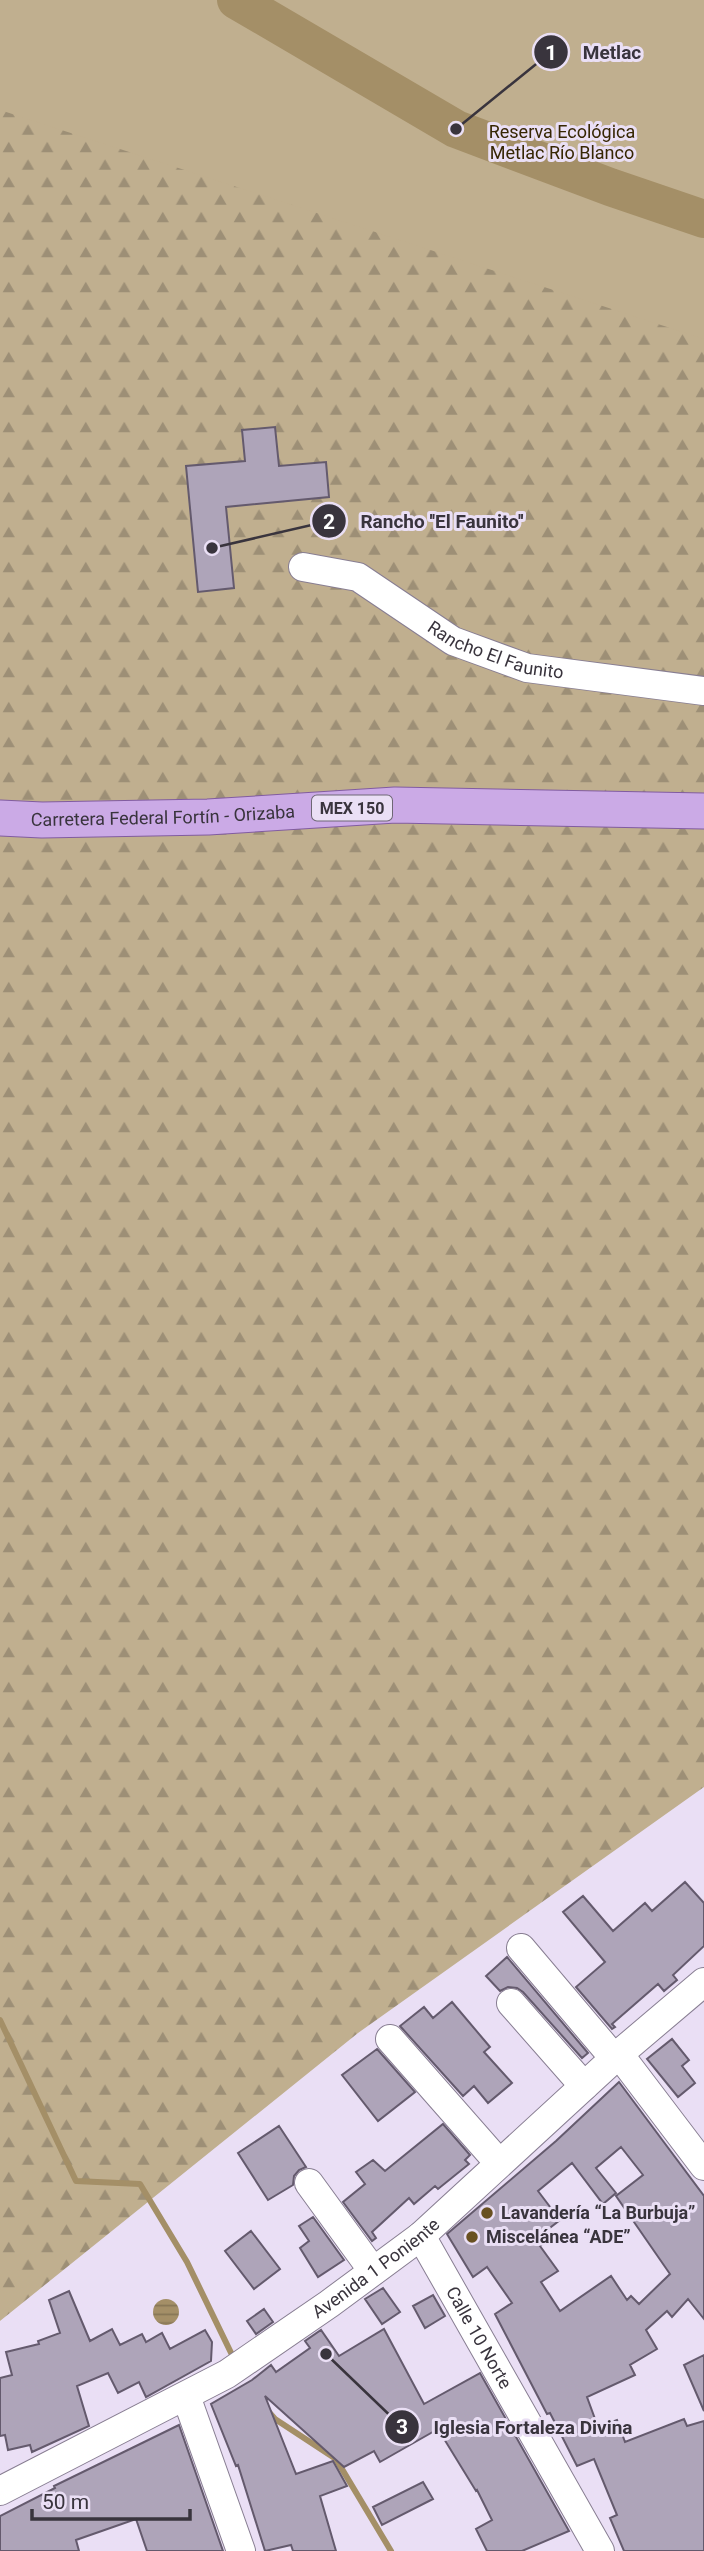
<svg xmlns="http://www.w3.org/2000/svg" width="704" height="2551" font-family="Roboto,sans-serif">
<defs>
<pattern id="forest-firs" width="22" height="20" patternUnits="userSpaceOnUse" patternTransform="scale(1.75)"><rect width="22" height="20" fill="#c0af8f"/><path d="M5 1l3.5 6h-7zM16 11l3.5 6h-7z" fill="#9d8f76"/></pattern>
<pattern id="water-rules" width="6" height="5" patternUnits="userSpaceOnUse" patternTransform="scale(1.75)"><rect width="6" height="5" fill="#a48f67"/><path d="M0 2.5h6" fill="none" stroke="#877656"/></pattern>
</defs>
<rect width="100%" height="100%" fill="#eadff5"/>
<path fill="url(#forest-firs)" d="M0,0L704,290V1787L358,2033L0,2321Z"/>
<path fill="#c0af8f" d="M0,0H704V339L0,110Z"/>
<path fill="url(#water-rules)" d="M153 2312a13 13 0 1 1 26 0a13 13 0 1 1-26 0Z"/>
<g fill="none" stroke-linecap="round" stroke-linejoin="round">
<path stroke="#a48f67" stroke-width="6" d="M0,2020L76,2181L140,2184L187,2262L235,2361
M268,2411L275,2419L336,2459L391,2551"/>
<path stroke="#a48f67" stroke-width="38" d="M236,0L456,129L610,187L704,219"/>
</g>
<path fill="#aea4b9" stroke="#645a6d" stroke-width="2" fill-rule="evenodd" d="M275,427L279,466L326,462L329,497L226,507L234,588L198,592L186,466L245,461L242,430Z
M685,1882L704,1903V1946L673,1975L677,1980L664,1991L658,1984L612,2024L615,2027L612,2029L576,1987L605,1962L563,1912L583,1896L613,1931L645,1903L652,1911Z
M507,1957L588,2053L582,2058L523,1992L517,1988L508,1987L500,1991L486,1976Z
M452,2002L490,2047L484,2052L512,2083L488,2103L474,2086L463,2096L400,2026L424,2007L433,2018Z
M672,2039L689,2060L682,2066L695,2083L678,2097L647,2059Z
M377,2049L415,2092L378,2121L342,2075Z
M619,2082L704,2196V2319L688,2299L672,2317L667,2311L646,2330L657,2349L630,2365L635,2375L587,2397L598,2427L617,2420L625,2442L684,2419L687,2426L704,2421V2551H624L610,2518L617,2515L594,2459L577,2466L550,2413L547,2414L495,2314L512,2303L487,2267L473,2277L447,2234L556,2141ZM621,2147L643,2175L616,2196L670,2274L639,2304L631,2296L627,2300L611,2276L560,2311L541,2282L558,2271L540,2246L547,2241L542,2234L560,2220L538,2191L572,2163L603,2204L616,2193L596,2168Z
M443,2124L470,2155L465,2160L469,2164L438,2189L435,2186L414,2204L409,2198L372,2232L376,2238L372,2241L343,2202L365,2184L356,2172L373,2160L385,2171Z
M279,2126L306,2167L299,2170L294,2176L293,2185L268,2200L238,2153Z
M313,2217L344,2260L318,2277L300,2248L309,2241L299,2226Z
M251,2231L280,2269L254,2289L225,2251Z
M383,2288L400,2312L382,2324L365,2299Z
M69,2291L90,2341L112,2329L120,2345L142,2334L146,2342L162,2333L170,2349L205,2330L212,2342L211,2361L146,2397L139,2382L118,2393L108,2373L77,2386L89,2426L32,2452L30,2445L8,2450L5,2435L0,2436V2378L12,2375L6,2352L39,2344L38,2341L60,2333L49,2300Z
M433,2295L445,2316L425,2328L413,2306Z
M264,2309L273,2322L256,2334L247,2321Z
M384,2329L424,2404L480,2373L569,2531L522,2551H487L476,2529L492,2520L477,2490L476,2491L438,2429L380,2462L374,2451L344,2467L265,2396L296,2474L333,2461L347,2486L320,2496L336,2551H293L291,2545L265,2551L238,2465L236,2466L211,2404L252,2380L271,2365L276,2372L310,2348L305,2341L321,2330L339,2356Z
M704,2355V2411L684,2365Z
M179,2425L223,2551H147L136,2519L76,2540L79,2551H0V2516L55,2488L54,2486Z
M423,2482L433,2499L382,2525L373,2507Z"/>
<g fill="none" stroke-linecap="round" stroke-linejoin="round">
<defs>
<g id="minor">
<path id="s1" d="M303,567L358,577L453,641L527,668L704,691"/>
<path d="M521,1948L614,2058"/>
<path d="M511,2003L584,2086"/>
<path d="M390,2039L499,2163"/>
<path d="M619,2054L704,2166"/>
<path d="M309,2183L373,2271"/>
<path id="s2" d="M421,2236L600,2551"/>
<path d="M186,2396L241,2551"/>
<path id="s3" d="M0,2491L227,2374L329,2304L421,2236L619,2054L704,1982"/>
</g>
<g id="major">
<path id="s4" d="M0,818L42,820L208,817L395,805L704,811"/>
</g>
</defs>
<use href="#minor" stroke="#887e92" stroke-width="30"/>
<use href="#major" stroke="#815ca0" stroke-width="37"/>
<use href="#minor" stroke="#fff" stroke-width="28"/>
<use href="#major" stroke="#cbaae6" stroke-width="35"/>
</g>
<g fill="#695121" stroke="#eadff5" stroke-width="2.5">
<circle cx="487" cy="2213" r="7"/>
<circle cx="472" cy="2237" r="7"/>
</g>
<g text-anchor="middle" stroke-width="6" stroke-linejoin="round" paint-order="stroke">
<rect fill="#eadff5" stroke="#6e6774" stroke-width="2" x="312" y="795.5" width="80" height="25" rx="5"/>
<g font-size="16" font-weight="bold" fill="#39343d">
<text x="352" y="814">MEX 150</text>
</g>
<g font-size="18" fill="#362603" stroke="#eadff5">
<text x="562" y="138">Reserva Ecológica<tspan x="562" dy="21">Metlac Río Blanco</tspan></text>
</g>
<g font-size="18" fill="#39343d" stroke="#eadff5">
<text dy="6" stroke="none"><textPath href="#s1" startOffset="214">Rancho El Faunito</textPath></text>
<text dy="6" stroke="none"><textPath href="#s4" startOffset="163">Carretera Federal Fortín - Orizaba</textPath></text>
<text dy="6" stroke="none"><textPath href="#s3" startOffset="438">Avenida 1 Poniente</textPath></text>
<text dy="6" stroke="none"><textPath href="#s2" startOffset="117">Calle 10 Norte</textPath></text>
</g>
<g font-size="18" font-weight="bold" fill="#39343d" stroke="#eadff5" text-anchor="start">
<text x="501" y="2219">Lavandería “La Burbuja”</text>
<text x="486" y="2243">Miscelánea “ADE”</text>
</g>
</g>
<path fill="none" stroke="#39343d" stroke-width="2.5" d="M456 129L551 52M212 548L329 521M326 2354L402 2427"/>
<g fill="#39343d" stroke="#eadff5" stroke-width="2.5">
<circle cx="456" cy="129" r="7"/>
<circle cx="212" cy="548" r="7"/>
<circle cx="326" cy="2354" r="7"/>
<circle cx="551" cy="52" r="18"/>
<circle cx="329" cy="521" r="18"/>
<circle cx="402" cy="2427" r="18"/>
</g>
<g font-size="21" text-anchor="middle" font-weight="bold" fill="#fff">
<text x="551" y="60">1</text>
<text x="329" y="529">2</text>
<text x="402" y="2434">3</text>
</g>
<g font-size="19" text-anchor="middle" font-weight="bold" fill="#39343d" stroke="#eadff5" stroke-width="6" stroke-linejoin="round" paint-order="stroke">
<text x="612" y="59">Metlac</text>
<text x="442" y="528">Rancho ''El Faunito''</text>
<text x="533" y="2434">Iglesia Fortaleza Divina</text>
</g>
<path d="M32 2509v10h158v-10" fill="none" stroke="#39343d" stroke-width="3.5"/>
<text x="42" y="2509" font-size="21" fill="#39343d" stroke="#eadff5" stroke-width="5" paint-order="stroke">50 m</text>
</svg>
